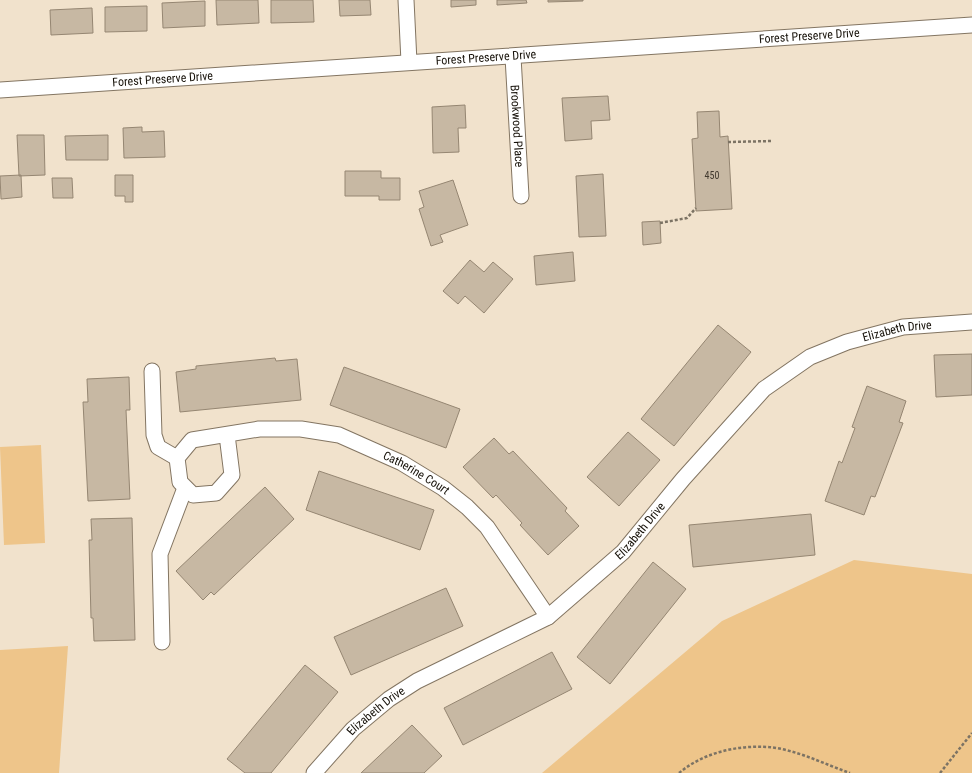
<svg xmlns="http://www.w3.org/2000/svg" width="972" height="773" font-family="'Roboto Condensed',sans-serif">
<rect width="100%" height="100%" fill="#f1e2cc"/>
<path fill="#eec58a" d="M41,445L45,543L4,545L0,447Z
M854,560L972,574V773H542L722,621Z
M68,646L59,773H0V650Z"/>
<path fill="#c7b8a3" stroke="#958672" d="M216,0H258L259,23L217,25Z
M271,0H313L314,22L271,23Z
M339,0H370L371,15L340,16Z
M451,0H476V5L451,7Z
M497,0H526L527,3L497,5Z
M548,0H583V1L548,2Z
M205,1V26L163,28L162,3Z
M147,6V31L105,32V7Z
M92,8L93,33L51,35L50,10Z
M608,96L610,120L591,121L592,139L565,141L562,98Z
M465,105L466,128H458L459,152L433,153L432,107Z
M719,111L720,137L728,136L732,209L696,211L692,139L698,138L697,112Z
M142,127V132L164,131L165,157L124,158L123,128Z
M17,135H44L45,175L19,176Z
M108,135V160H66L65,136Z
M345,171H381V178H400V200H379V196H345Z
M603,174L606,236L579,237L576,176Z
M21,175L22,197L1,199L0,176Z
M115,175H133V202H125V196H115Z
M52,178H72L73,198H53Z
M453,180L468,225L440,235L443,242L431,246L419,209L424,207L419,191Z
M660,221L661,243L643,245L642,222Z
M573,252L575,281L536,285L534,256Z
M470,260L484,272L493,262L513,279L484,313L465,296L458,304L443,291Z
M718,325L751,352L674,446L641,419Z
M972,354V395L936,397L934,355Z
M275,358L276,361L297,359L301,400L180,412L176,372L196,369V366Z
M344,367L460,409L446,448L330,405Z
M129,377L130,410H126L130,499L88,501L83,402H88L87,379Z
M867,386L906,401L899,422L903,423L875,497L871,496L864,515L825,501L839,461L842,463L855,428L852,427Z
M628,432L660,460L619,506L587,477Z
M494,438L509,454L513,451L567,508L565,511L579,526L548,555L520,525L522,523L496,495L493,498L463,467Z
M319,471L434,510L420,550L306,510Z
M265,487L294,519L214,595L211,592L203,600L176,571Z
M811,514L815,555L693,567L689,525Z
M132,518L135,640L94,641L93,618H91L89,540H92L91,519Z
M653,562L686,589L610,684L577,657Z
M446,588L463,626L351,675L334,637Z
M552,652L572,689L463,745L444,708Z
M305,665L338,692L271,773H245L227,759Z
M412,725L442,756L424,773H361Z"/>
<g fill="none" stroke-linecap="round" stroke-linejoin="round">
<defs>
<g id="minor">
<path d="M406,0L409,62"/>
<path id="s1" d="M513,57L521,196"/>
<path id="s2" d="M0,90L972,25"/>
<path d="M152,371L154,435L158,447L177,458"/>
<path id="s3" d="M227,435L232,475L216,493L193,495L180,482L177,458L192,440L259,429H301L339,435L402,463L443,488L467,507L487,527L548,617"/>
<path d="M162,642L160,554L185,488"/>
<path id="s4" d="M314,773L353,729L389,699L417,681L548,617L623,552L683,479L764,389L810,357L847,342L903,327L972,322"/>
</g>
</defs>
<use href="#minor" stroke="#837562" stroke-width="17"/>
<path stroke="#7c7364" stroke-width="2.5" stroke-dasharray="3 2" stroke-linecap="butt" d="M728,142L773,141
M660,223L687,218L696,208
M679,773C703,753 736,745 768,747C795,749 824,764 850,773
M940,773L972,733"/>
<use href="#minor" stroke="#fff" stroke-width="15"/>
</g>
<g text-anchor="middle" stroke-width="3" stroke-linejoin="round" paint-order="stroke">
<g font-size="10" fill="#423a2f">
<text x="712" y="179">450</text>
</g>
<g font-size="12" fill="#151008" stroke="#ffefd9">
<text dy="4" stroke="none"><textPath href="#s2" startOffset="811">Forest Preserve Drive</textPath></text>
<text dy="4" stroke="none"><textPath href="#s2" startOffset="487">Forest Preserve Drive</textPath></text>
<text dy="4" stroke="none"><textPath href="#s2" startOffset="163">Forest Preserve Drive</textPath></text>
<text dy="4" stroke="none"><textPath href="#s1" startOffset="69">Brookwood Place</textPath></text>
<text dy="4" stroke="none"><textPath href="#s4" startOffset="747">Elizabeth Drive</textPath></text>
<text dy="4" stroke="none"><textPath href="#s3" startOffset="388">Catherine Court</textPath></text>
<text dy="4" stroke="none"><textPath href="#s4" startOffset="411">Elizabeth Drive</textPath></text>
<text dy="4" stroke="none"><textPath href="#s4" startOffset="88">Elizabeth Drive</textPath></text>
</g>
</g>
</svg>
